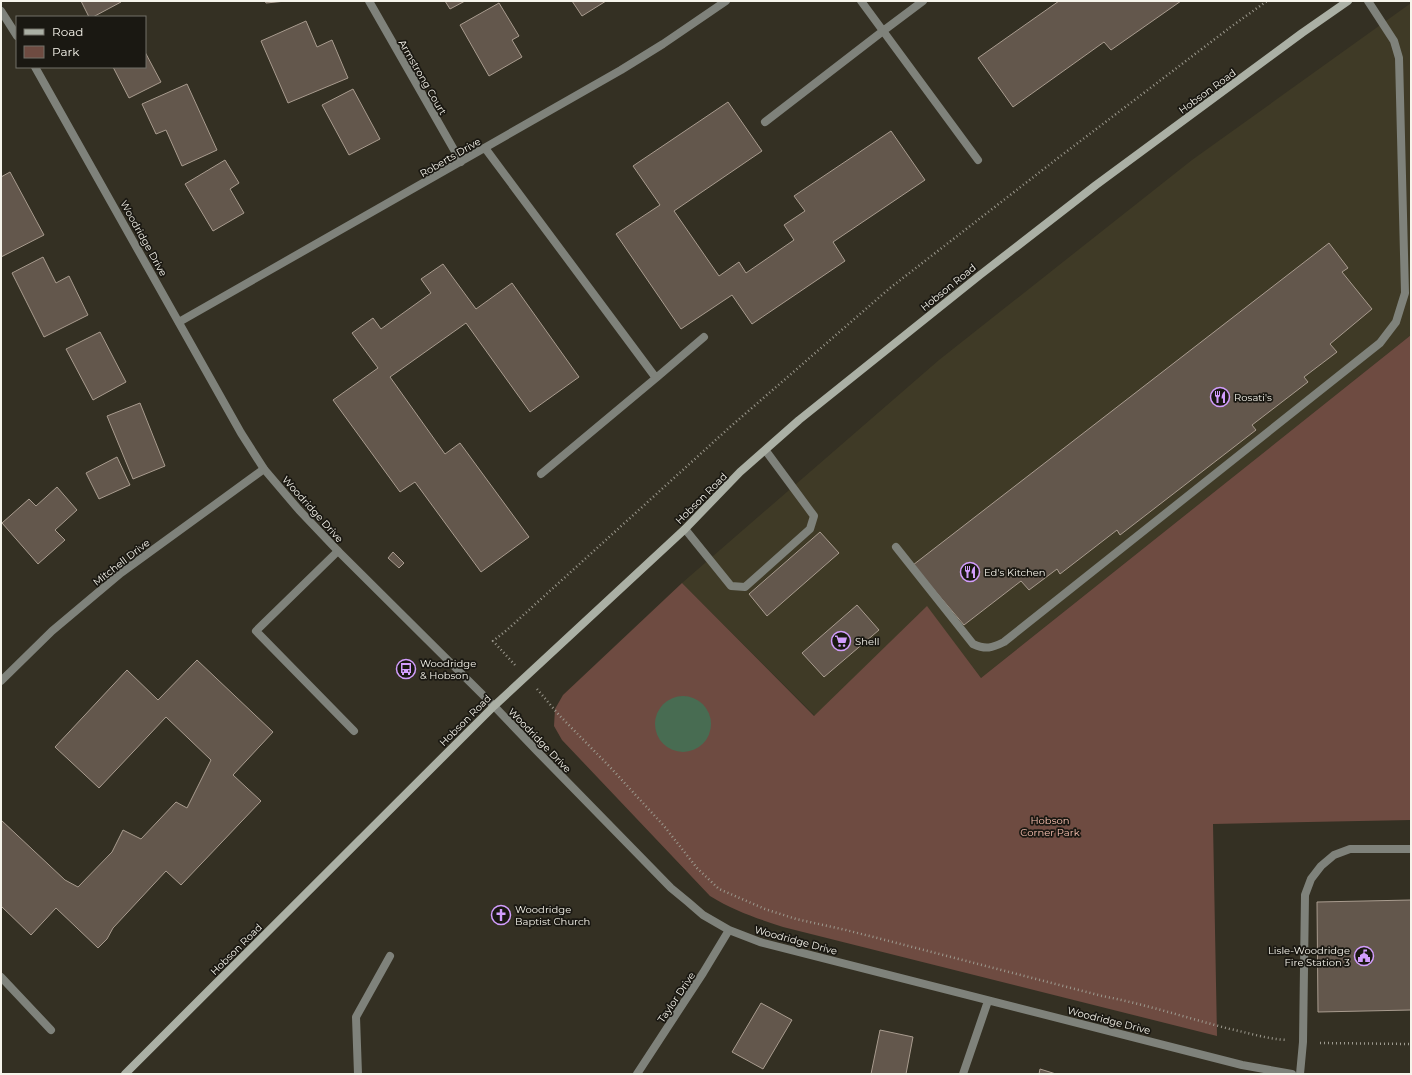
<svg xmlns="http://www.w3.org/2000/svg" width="1412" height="1075" font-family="Montserrat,sans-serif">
<rect width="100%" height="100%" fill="#343023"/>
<path fill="#3f3a26" d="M1411,3V335L981,678L927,607L815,716L682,583L939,360L1192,160Z"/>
<path fill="#6e4b41" d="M1411,335V820L1213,824L1217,1036L783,927C756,918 734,911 710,896L562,740L554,726L555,709L563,695L682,583L814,716L927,606L981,678Z"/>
<path fill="#486c52" d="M655 724a28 28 0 1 1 56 0a28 28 0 1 1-56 0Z"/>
<path fill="#63574c" stroke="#a99c8f" d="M81,1H121V2L93,17H89Z
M265,1H286L266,3Z
M445,1H465L450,9Z
M572,1H606L582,16Z
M1059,1H1181L1111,50L1104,42L1013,107L978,58Z
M499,3L519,36L512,40L522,57L489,76L460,25Z
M306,21L317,47L332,40L348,78L288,103L261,41Z
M145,52L161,82L129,98L113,67H145Z
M187,84L217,150L182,166L166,130L156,134L142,104Z
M353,89L380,139L349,155L322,105Z
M728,102L762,151L674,211L719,276L739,262L746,273L794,240L784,225L805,211L794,196L891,131L925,180L833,242L845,261L752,324L732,295L681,329L616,234L660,205L633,166Z
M225,160L239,183L230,189L244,213L213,231L185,184Z
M10,172L44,235L1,257V177Z
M1329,243L1348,268L1342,272L1372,309L1330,344L1337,352L1304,377L1308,382L1252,425L1256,430L1120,535L1117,530L1060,574L1057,569L1029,590L1021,581L964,625L913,565Z
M43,257L56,283L69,276L88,315L44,337L12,273Z
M443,264L476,309L512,283L579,377L530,412L466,323L390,377L445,454L460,443L529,537L481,572L415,482L400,492L333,400L378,368L352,333L373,318L381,329L431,293L421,279Z
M100,332L126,382L93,400L66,349Z
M140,403L165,466L133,479L107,416Z
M117,457L130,485L99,499L86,473Z
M57,487L77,510L55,530L65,540L38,564L2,523L29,499L36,506Z
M820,532L839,553L767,616L749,594Z
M393,552L404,563L399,568L388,558Z
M857,605L879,630L824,677L802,653Z
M197,660L273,732L233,775L261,801L181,885L166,871L113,928L107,939L98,948L56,908L31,935L1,906V820L65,880L78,887L112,852L123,830L141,839L176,802L187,808L211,760L166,717L99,788L55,747L127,670L158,700Z
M1411,900V1010L1318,1012L1317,902Z
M761,1003L792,1020L763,1069L732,1052Z
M880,1030L913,1037L906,1074H871Z
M1040,1069L1056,1074H1039Z"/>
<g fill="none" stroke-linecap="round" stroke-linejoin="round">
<path stroke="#9d9a8f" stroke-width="2.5" stroke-dasharray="1 3" stroke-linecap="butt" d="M515,665L493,641L507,630L730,427L890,288L1058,158L1232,26L1267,1
M537,689L559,715L610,767L664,826L697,868L719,889L765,909L796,919L846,930L1102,996C1145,1004 1187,1018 1230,1029C1249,1033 1267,1039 1287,1040
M1320,1043L1411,1044"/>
<path stroke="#7f827b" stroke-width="8" d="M685,529L731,586L745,587L810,529L814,516L766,451
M896,547L973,644C986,650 992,648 1004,642L1380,343L1396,322L1405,293L1399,58L1394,41L1368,1
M338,551L256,631L354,731
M358,1074L356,1017L390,956
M1300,1074L1303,1042L1305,895L1311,879L1321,866L1334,855L1350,849H1411"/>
<path stroke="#7f827b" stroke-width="8" d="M369,1L461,162
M861,1L978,160
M765,122L883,31L923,1
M485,148L656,378L541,474
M179,322L621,70L663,44L726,1
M656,378L704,337
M1,681L52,631L121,573L264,469
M494,706L537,751L671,888L688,902L703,915L729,930L760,942L1242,1065L1292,1074
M1,977L51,1030
M637,1074L703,973L729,930
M963,1074L988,1001"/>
<path stroke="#7f827b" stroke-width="8" d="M1,11L17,36
M35,67L241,433L264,469L299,510L338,551L494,706"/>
<path stroke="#abb0a5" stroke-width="8" d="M125,1074L494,706L685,529L740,472L799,420L980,275L1096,185L1302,33L1348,1"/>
</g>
<defs>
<symbol id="restaurant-ring" viewBox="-11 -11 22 22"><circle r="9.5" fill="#1a1812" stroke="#d29dfd" stroke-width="1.5"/><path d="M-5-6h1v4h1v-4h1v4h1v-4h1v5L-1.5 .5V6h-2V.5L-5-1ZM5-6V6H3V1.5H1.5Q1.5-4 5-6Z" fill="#d29dfd"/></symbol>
<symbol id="supermarket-ring" viewBox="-11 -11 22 22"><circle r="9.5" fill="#1a1812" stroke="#d29dfd" stroke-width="1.5"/><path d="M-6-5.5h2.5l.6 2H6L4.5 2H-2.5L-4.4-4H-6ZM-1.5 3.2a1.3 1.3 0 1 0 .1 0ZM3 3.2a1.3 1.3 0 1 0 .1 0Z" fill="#d29dfd"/></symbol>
<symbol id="bus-ring" viewBox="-11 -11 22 22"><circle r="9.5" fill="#1a1812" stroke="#d29dfd" stroke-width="1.5"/><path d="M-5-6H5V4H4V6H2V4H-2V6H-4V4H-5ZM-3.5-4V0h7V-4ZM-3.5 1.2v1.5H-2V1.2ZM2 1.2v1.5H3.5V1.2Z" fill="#d29dfd"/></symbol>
<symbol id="church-ring" viewBox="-11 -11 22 22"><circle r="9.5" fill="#1a1812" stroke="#d29dfd" stroke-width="1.5"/><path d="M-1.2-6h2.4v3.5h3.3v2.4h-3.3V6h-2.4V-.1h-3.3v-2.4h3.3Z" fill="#d29dfd"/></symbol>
<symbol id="civic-ring" viewBox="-11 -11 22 22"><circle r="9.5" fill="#1a1812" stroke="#d29dfd" stroke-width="1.5"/><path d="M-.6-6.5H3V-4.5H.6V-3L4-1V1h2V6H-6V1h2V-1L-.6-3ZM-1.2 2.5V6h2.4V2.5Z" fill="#d29dfd"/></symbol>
</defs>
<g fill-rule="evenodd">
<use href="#restaurant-ring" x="1209" y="386" width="22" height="22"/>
<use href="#restaurant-ring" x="959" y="561" width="22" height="22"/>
<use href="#supermarket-ring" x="830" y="630" width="22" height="22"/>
<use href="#bus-ring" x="395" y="658" width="22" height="22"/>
<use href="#church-ring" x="490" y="904" width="22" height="22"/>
<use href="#civic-ring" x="1353" y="945" width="22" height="22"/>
</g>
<g text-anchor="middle" stroke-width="3.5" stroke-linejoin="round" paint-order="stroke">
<g font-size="10" fill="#f6f4eb" stroke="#1a1812">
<text transform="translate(423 77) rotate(60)" y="4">Armstrong Court</text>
<text transform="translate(1207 91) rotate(-36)" y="4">Hobson Road</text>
<text transform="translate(450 157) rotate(-30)" y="4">Roberts Drive</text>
<text transform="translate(144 238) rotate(61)" y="4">Woodridge Drive</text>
<text transform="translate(948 287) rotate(-39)" y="4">Hobson Road</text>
<text transform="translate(701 498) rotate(-45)" y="4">Hobson Road</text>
<text transform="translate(313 509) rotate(48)" y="4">Woodridge Drive</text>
<text transform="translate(121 562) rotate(-38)" y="4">Mitchell Drive</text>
<text transform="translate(465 720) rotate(-45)" y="4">Hobson Road</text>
<text transform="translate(540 740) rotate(46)" y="4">Woodridge Drive</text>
<text transform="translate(796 940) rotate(15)" y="4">Woodridge Drive</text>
<text transform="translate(236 949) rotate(-45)" y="4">Hobson Road</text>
<text transform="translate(676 997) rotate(-56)" y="4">Taylor Drive</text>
<text transform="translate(1109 1020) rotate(14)" y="4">Woodridge Drive</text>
</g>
<g font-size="10" fill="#f6f4eb" stroke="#1a1812" text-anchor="start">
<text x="1234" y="401">Rosati's</text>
<text x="984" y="576">Ed's Kitchen</text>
<text x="855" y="645">Shell</text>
<text x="420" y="667">Woodridge<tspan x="420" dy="12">&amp; Hobson</tspan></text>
<text x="515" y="913">Woodridge<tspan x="515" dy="12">Baptist Church</tspan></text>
<text x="1350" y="954" text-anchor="end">Lisle-Woodridge<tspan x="1350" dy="12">Fire Station 3</tspan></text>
</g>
<g font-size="10" fill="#fcc2b2" stroke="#1a1812">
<text x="1050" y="824">Hobson<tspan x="1050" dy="12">Corner Park</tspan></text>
</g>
</g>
<rect width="1412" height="1075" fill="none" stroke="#f6f4eb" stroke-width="4"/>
<rect x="16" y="16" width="130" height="52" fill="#1a1812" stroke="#727069"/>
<rect x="24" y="29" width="20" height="6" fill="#abb0a5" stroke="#727069"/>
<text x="52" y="36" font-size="12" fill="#f6f4eb">Road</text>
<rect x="24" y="46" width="20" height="12" fill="#6e4b41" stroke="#727069"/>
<text x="52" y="56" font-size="12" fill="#f6f4eb">Park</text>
</svg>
